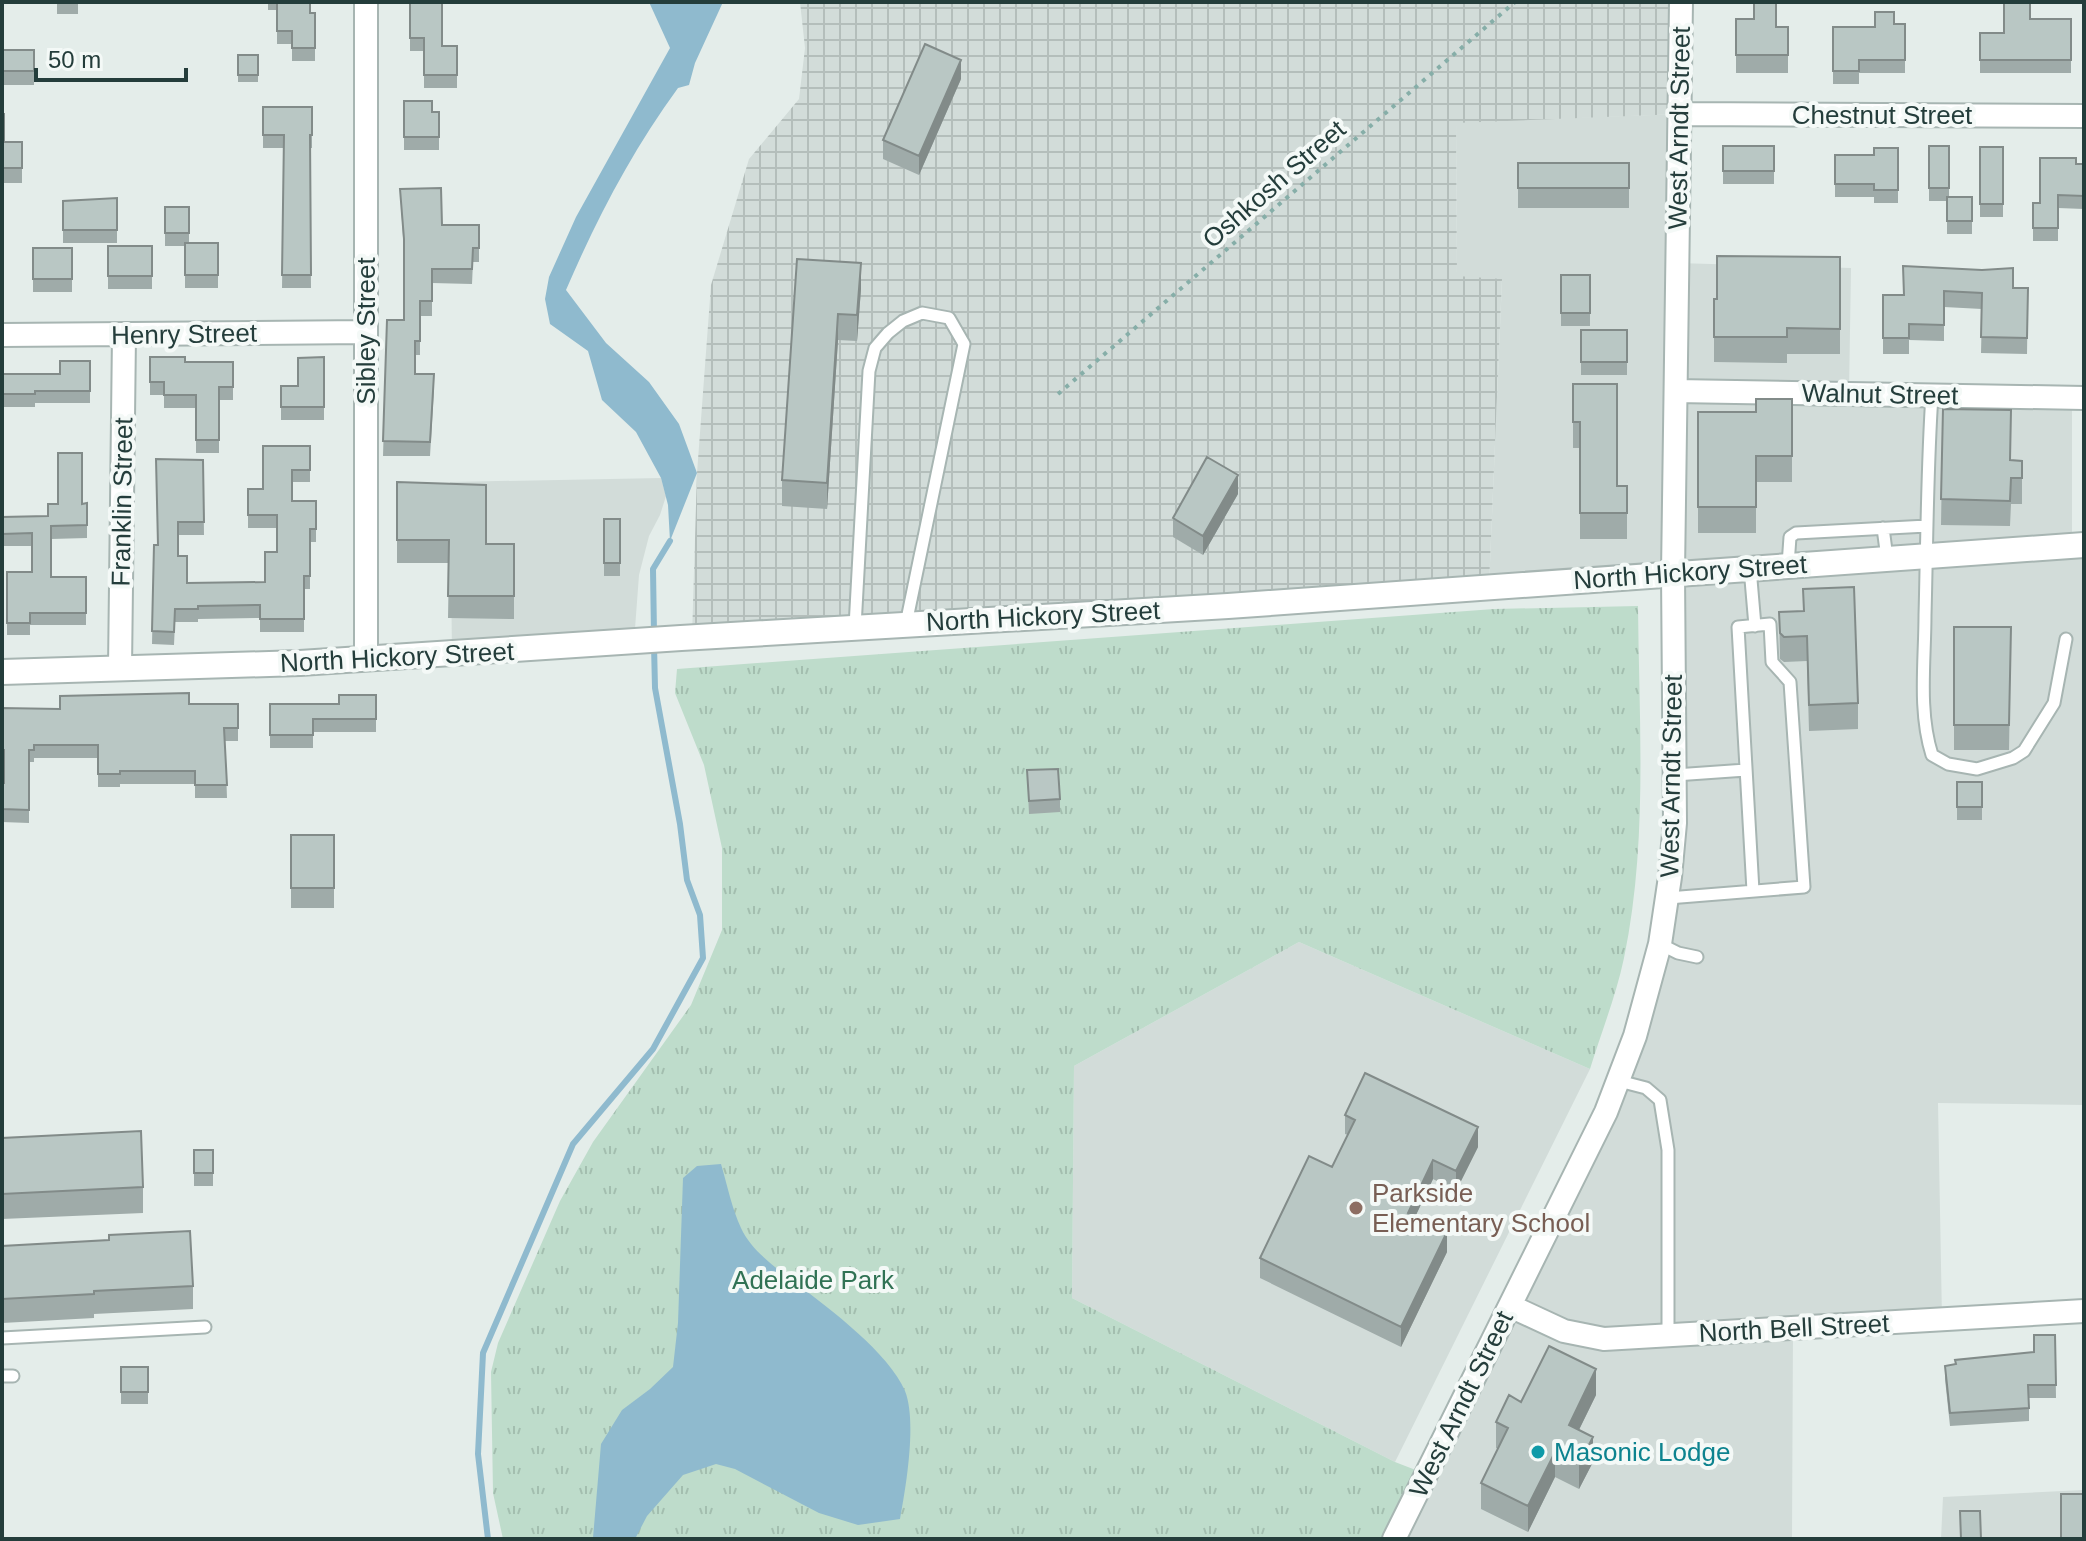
<svg xmlns="http://www.w3.org/2000/svg" width="2086" height="1541" font-family="Helvetica,sans-serif">
<defs>
<pattern id="industrial-grid" width="8" height="8" patternUnits="userSpaceOnUse" patternTransform="scale(2)"><rect width="8" height="8" fill="#d2dcd9"/><path d="M0 4h8M4 0v8" fill="none" stroke="#b4bebb"/></pattern>
<pattern id="park-tufts" width="24" height="20" patternUnits="userSpaceOnUse" patternTransform="scale(2)"><rect width="24" height="20" fill="#bedccb"/><path d="M3 7l-1-3M5 7V3M7 7l1-3M15 17l-1-3M17 17v-4M19 17l1-3" fill="none" stroke="#a3beaf"/></pattern>
</defs>
<rect width="100%" height="100%" fill="#e4edea"/>
<path fill="#d2dcd9" d="M1680,114L1677,263L1851,268L1849,393L2072,397V546L2084,545V1105L1938,1103L1942,1319L1793,1328L1792,1539H1394L1594,1137L1660,944L1673,573L1489,586L1502,280L1457,277L1456,122Z
M661,478L666,496L660,515L649,536L639,575L634,642L452,654L450,482Z
M1299,942L1590,1069L1395,1462L1072,1298L1074,1066Z
M2084,1490V1539H1941L1943,1497Z"/>
<path fill="url(#industrial-grid)" d="M800,2H1681L1680,114L1456,123L1457,276L1502,279L1489,586L692,637L697,473L711,285L749,159L799,99L805,48Z"/>
<path fill="url(#park-tufts)" d="M1638,606C1639,723 1648,843 1624,958C1616,996 1601,1033 1590,1069L1299,942L1074,1066L1072,1298L1395,1462L1426,1474L1394,1539H503L493,1493L491,1372L498,1343L560,1201L593,1142L691,1005L722,930V848L704,765L675,693L677,669L1494,609Z"/>
<path fill="#8fbace" d="M649,2H723L695,63L689,85L678,88C632,151 597,218 566,290L606,343L649,382L679,424L697,473L670,541L668,505L661,478L636,432L602,400L588,351L550,324L545,299L549,277L576,217L670,48Z
M721,1164C727,1184 732,1209 741,1228C752,1252 777,1268 797,1284C830,1309 889,1353 905,1391C917,1421 906,1487 900,1519L858,1525L819,1513L735,1469L716,1464L683,1475L647,1516L635,1539L593,1538L601,1444L622,1410L650,1389L673,1367L678,1323L683,1178L697,1166Z"/>
<g fill="none" stroke-linecap="round" stroke-linejoin="round">
<path stroke="#8fbace" stroke-width="6" d="M654,634L653,569L670,541
M488,1539L478,1454L483,1353L573,1144L653,1049L703,958L700,915L687,880L680,824L655,688L654,645"/>
<defs>
<path id="service" d="M1932,395C1927,468 1927,542 1925,615C1925,661 1918,711 1932,755L1948,764L1977,769L2013,758L2024,751L2054,703L2066,639
M1883,528L1887,558
M1788,565L1790,537L1796,533L1927,526
M1750,568L1755,626
M855,627L869,371L875,348L888,333L903,321L922,313L949,318L964,344L906,624
M1675,775L1746,770
M1668,898L1804,887L1790,682L1772,662L1770,624L1738,627L1753,891
M1660,944L1678,953L1697,957
M1619,1081L1646,1088L1660,1100L1668,1150V1335
M2,1338L205,1327
M2,1376H13"/>
<path id="minor" d="M1680,114L2084,116
M2,335L366,332
M1676,391L2084,398
M366,659V2
M120,669L124,335
M1510,1306L1564,1331L1604,1339L2084,1311
M1394,1539L1606,1112L1635,1036L1660,944L1670,877L1675,823L1673,573L1681,2"/>
<path id="tertiary" d="M2,672L300,663L681,638L1228,606L2084,545"/>
</defs>
<use href="#service" stroke="#a7b5b2" stroke-width="15"/>
<use href="#minor" stroke="#a7b5b2" stroke-width="26"/>
<use href="#tertiary" stroke="#a7b5b2" stroke-width="28"/>
<path stroke="#86aea8" stroke-width="4" stroke-dasharray="4 6" stroke-linecap="butt" d="M1058,394L1515,2"/>
<use href="#service" stroke="#fff" stroke-width="11"/>
<use href="#minor" stroke="#fff" stroke-width="22"/>
<use href="#tertiary" stroke="#fff" stroke-width="24"/>
</g>
<path fill="#9faba9" d="M57,2H78V14H57Z
M268,2H310V13H315V61H292V44H277V10H268Z
M410,2L442,46H457V88H424V51H410Z
M1736,19L1776,27H1788V73H1736Z
M2030,19H2071V73H1980V33H2004Z
M1894,24H1905V73H1859V84H1833V27H1875Z
M2,50H34V85H2Z
M238,55H258V82H238Z
M961,79L919,175L883,159V140Z
M404,101L432,112H439V150H404Z
M263,107H312V148H310L311,288H282L284,148H263Z
M2,114L4,142H22V183H2Z
M1723,146H1774V184H1723Z
M1929,146H1949V197H1972V234H1947V201H1929Z
M1980,147H2003V217H1980Z
M1898,148V203H1874V197H1835V155H1874Z
M1518,163H1629V208H1518Z
M2076,164H2084V209L2058,208V241H2033V203H2040Z
M400,189L442,225H479V262H473L472,284L432,283V316H420V355H415V374L434,389L430,456H383L387,320H404V253Z
M117,198V243H63V201Z
M165,207H189V243H218V288H185V246H165Z
M108,246H152V289H108Z
M33,248H72V292H33Z
M1840,257V354H1787V363L1714,362V299Z
M797,259L861,289L857,341L838,340L827,509L782,506V480Z
M1903,266L2013,288H2028L2027,354L1981,353L1982,309L1944,307V341L1909,340V354H1883V295H1903Z
M1561,275H1590V326H1561Z
M1581,330H1627V375H1581Z
M150,357L185,362H233V400H219V453H196V408H164V395H150Z
M324,357V420H281V386H298Z
M90,361V403H35V407H2V374H60Z
M1573,384L1617,486H1627V539H1580V448H1573Z
M1792,399V482H1756V533H1698V412H1756Z
M1943,409L2011,460L2022,461V504H2011L2010,526L1941,525Z
M310,446V482H292V501H316V542H310V589H304V632H260V618L198,619V622H175L174,645L152,644L154,545H158L203,460L204,535H178V556L187,583L265,582L277,552V528H248V489H263Z
M397,482L486,544H514V619L448,618L449,563H397Z
M1238,494L1203,555L1173,537V518Z
M87,503V538L51,539V577H86V625H30V635H7V572H32V546H2V517L48,516L82,504Z
M604,519H620V576H604Z
M1803,589L1858,703V729L1809,731L1807,661L1784,662L1780,659L1779,612L1803,611Z
M1954,627H2011L2009,750H1954Z
M376,695V732H313V748H270V704H339Z
M189,704H238V741H225L227,798H195V784H120V787H98V758H34V762H29V823L2,822V783H4V762H2V708L60,709Z
M1027,770L1060,799V812L1029,814Z
M1957,782H1982V820H1957Z
M291,835H334V908H291Z
M1345,1115L1478,1147L1456,1191L1433,1179L1415,1217L1447,1252L1401,1347L1260,1278V1258L1332,1167L1348,1135L1345,1134Z
M2,1138L143,1187V1213L2,1219Z
M194,1150H213V1186H194Z
M2,1246L193,1286V1309L94,1314V1318L2,1323Z
M2055,1335L2056,1398H2029V1421L1950,1426L1945,1379V1366L2034,1352Z
M121,1367H148V1404H121Z
M1596,1395L1579,1430L1593,1462L1579,1489L1555,1477L1528,1532L1481,1509V1483L1498,1449L1496,1448V1422L1521,1402Z"/>
<path fill="#828b89" d="M961,60V79L919,175V156Z
M861,263V289L857,341V315Z
M838,314V340L827,509V483Z
M1238,475V494L1203,555V536Z
M1478,1127V1147L1456,1191V1171Z
M1433,1160V1179L1408,1232V1213Z
M1447,1232V1252L1401,1347V1327Z
M1596,1369V1395L1569,1450V1425Z
M1593,1437V1462L1579,1489V1464Z
M1555,1452V1477L1528,1532V1506Z"/>
<path fill="#b9c7c4" stroke="#828b89" stroke-width="2" d="M277,2H310V13H315V48H292V31H277Z
M410,2H442V46H457V75H424V38H410Z
M1754,2H1776V27H1788V55H1736V19H1754Z
M2004,2H2030V19H2071V60H1980V33H2004Z
M1875,12H1894V24H1905V60H1859V71H1833V27H1875Z
M925,44L961,60L919,156L883,140Z
M2,50H34V71H2Z
M238,55H258V75H238Z
M404,101H432V112H439V137H404Z
M263,107H312V135H310L311,275H282L284,135H263Z
M2,114H4V142H22V168H2Z
M1723,146H1774V171H1723Z
M1929,146H1949V188H1929Z
M1980,147H2003V204H1980Z
M1874,148H1898V190H1874V184H1835V155H1874Z
M2040,158H2076V164H2084V196L2058,195V228H2033V203H2040Z
M1518,163H1629V188H1518Z
M441,188L442,225H479V248H473L472,269H432V301H420V341H415V374H434L430,442L383,441L387,320H404V239L400,189Z
M1947,197H1972V221H1947Z
M117,198V230H63V201Z
M165,207H189V233H165Z
M185,243H218V275H185Z
M108,246H152V276H108Z
M33,248H72V279H33Z
M1717,256L1840,257V329L1787,328V337H1714V299H1717Z
M797,259L861,263L857,315L838,314L827,483L782,480Z
M1903,266L1982,270L2013,268V288H2028L2027,338L1981,337L1982,293L1944,291V325L1909,324V338H1883V295H1904Z
M1561,275H1590V313H1561Z
M1581,330H1627V362H1581Z
M150,357H185V362H233V387H219V440H196V395H164V382H150Z
M324,357V407H281V386H298V358Z
M60,361H90V391H35V394H2V374H60Z
M1573,384H1617V486H1627V513H1580V422H1573Z
M1756,399H1792V456H1756V507H1698V412H1756Z
M1943,409L2011,410L2010,460L2022,461V478H2011L2010,501L1941,499Z
M263,446H310V470H292V501H316V529H310V576H304V619H260V605L198,606V609H175L174,632L152,631L154,545H158L156,459L203,460L204,522H178V556H187V583L265,582V552H277V515H248V489H263Z
M58,453H82V504L87,503V525L51,526V577H86V613H30V623H7V572H32V533L2,534V517L48,516V504H58Z
M1207,457L1238,475L1203,536L1173,518Z
M397,482L486,485V544H514V596H448L449,540H397Z
M604,519H620V563H604Z
M1854,587L1858,703L1809,705L1807,636L1784,637L1780,633L1779,612L1804,611L1803,589Z
M1954,627H2011L2009,725H1954Z
M189,693V704H238V728H224L227,785H195V771H120V774H98V745H34V750H29V810L2,809V783H4V750H2V708L60,709V696Z
M339,695H376V719H313V735H270V704H339Z
M1058,769L1060,799L1029,801L1027,770Z
M1957,782H1982V807H1957Z
M291,835H334V888H291Z
M1365,1073L1478,1127L1456,1171L1433,1160L1408,1213L1447,1232L1401,1327L1260,1258L1309,1156L1332,1167L1355,1120L1345,1115Z
M141,1131L143,1187L2,1194V1138Z
M194,1150H213V1173H194Z
M190,1231L193,1286L94,1291V1294L2,1299V1246L109,1240V1235Z
M2034,1335H2055L2056,1385H2028L2029,1408L1950,1413L1945,1366L1956,1364L1955,1360L2034,1352Z
M1549,1346L1596,1369L1569,1425L1593,1437L1579,1464L1555,1452L1528,1506L1481,1483L1508,1428L1496,1422L1509,1395L1521,1402Z
M121,1367H148V1392H121Z
M2061,1494H2084V1539H2061Z
M1960,1511H1980L1981,1539H1961Z"/>
<circle fill="#8d6e63" stroke="#f4f9f7" stroke-width="3" cx="1356" cy="1208" r="8"/>
<circle fill="#0f9aa8" stroke="#f4f9f7" stroke-width="3" cx="1538" cy="1452" r="8"/>
<g text-anchor="middle" stroke-width="8" stroke-linejoin="round" paint-order="stroke">
<g font-size="26" fill="#243d3b" stroke="#f4f9f7">
<text x="1882" y="124">Chestnut Street</text>
<text transform="translate(1679 128) rotate(-89)" y="9">West Arndt Street</text>
<text transform="translate(1274 184) rotate(-41)" y="9">Oshkosh Street</text>
<text transform="translate(366 331) rotate(-90)" y="9">Sibley Street</text>
<text transform="translate(184 334) rotate(-1)" y="9">Henry Street</text>
<text transform="translate(1880 394) rotate(1)" y="9">Walnut Street</text>
<text transform="translate(122 502) rotate(-89)" y="9">Franklin Street</text>
<text transform="translate(1690 572) rotate(-4)" y="9">North Hickory Street</text>
<text transform="translate(1043 616) rotate(-3)" y="9">North Hickory Street</text>
<text transform="translate(397 657) rotate(-3)" y="9">North Hickory Street</text>
<text transform="translate(1671 776) rotate(-89)" y="9">West Arndt Street</text>
<text transform="translate(1794 1328) rotate(-3)" y="9">North Bell Street</text>
<text transform="translate(1461 1404) rotate(-64)" y="9">West Arndt Street</text>
</g>
<g font-size="26" fill="#785e54" stroke="#f4f9f7" text-anchor="start">
<text x="1372" y="1202">Parkside<tspan x="1372" dy="30">Elementary School</tspan></text>
</g>
<g font-size="26" fill="#307254" stroke="#f4f9f7">
<text x="813" y="1289">Adelaide Park</text>
</g>
<g font-size="26" fill="#0d838f" stroke="#f4f9f7" text-anchor="start">
<text x="1554" y="1461">Masonic Lodge</text>
</g>
</g>
<rect width="2086" height="1541" fill="none" stroke="#243d3b" stroke-width="8"/>
<path d="M36 68v12h150v-12" fill="none" stroke="#243d3b" stroke-width="4"/>
<text x="48" y="68" font-size="24" fill="#243d3b" stroke="#f4f9f7" stroke-width="6" paint-order="stroke">50 m</text>
</svg>
